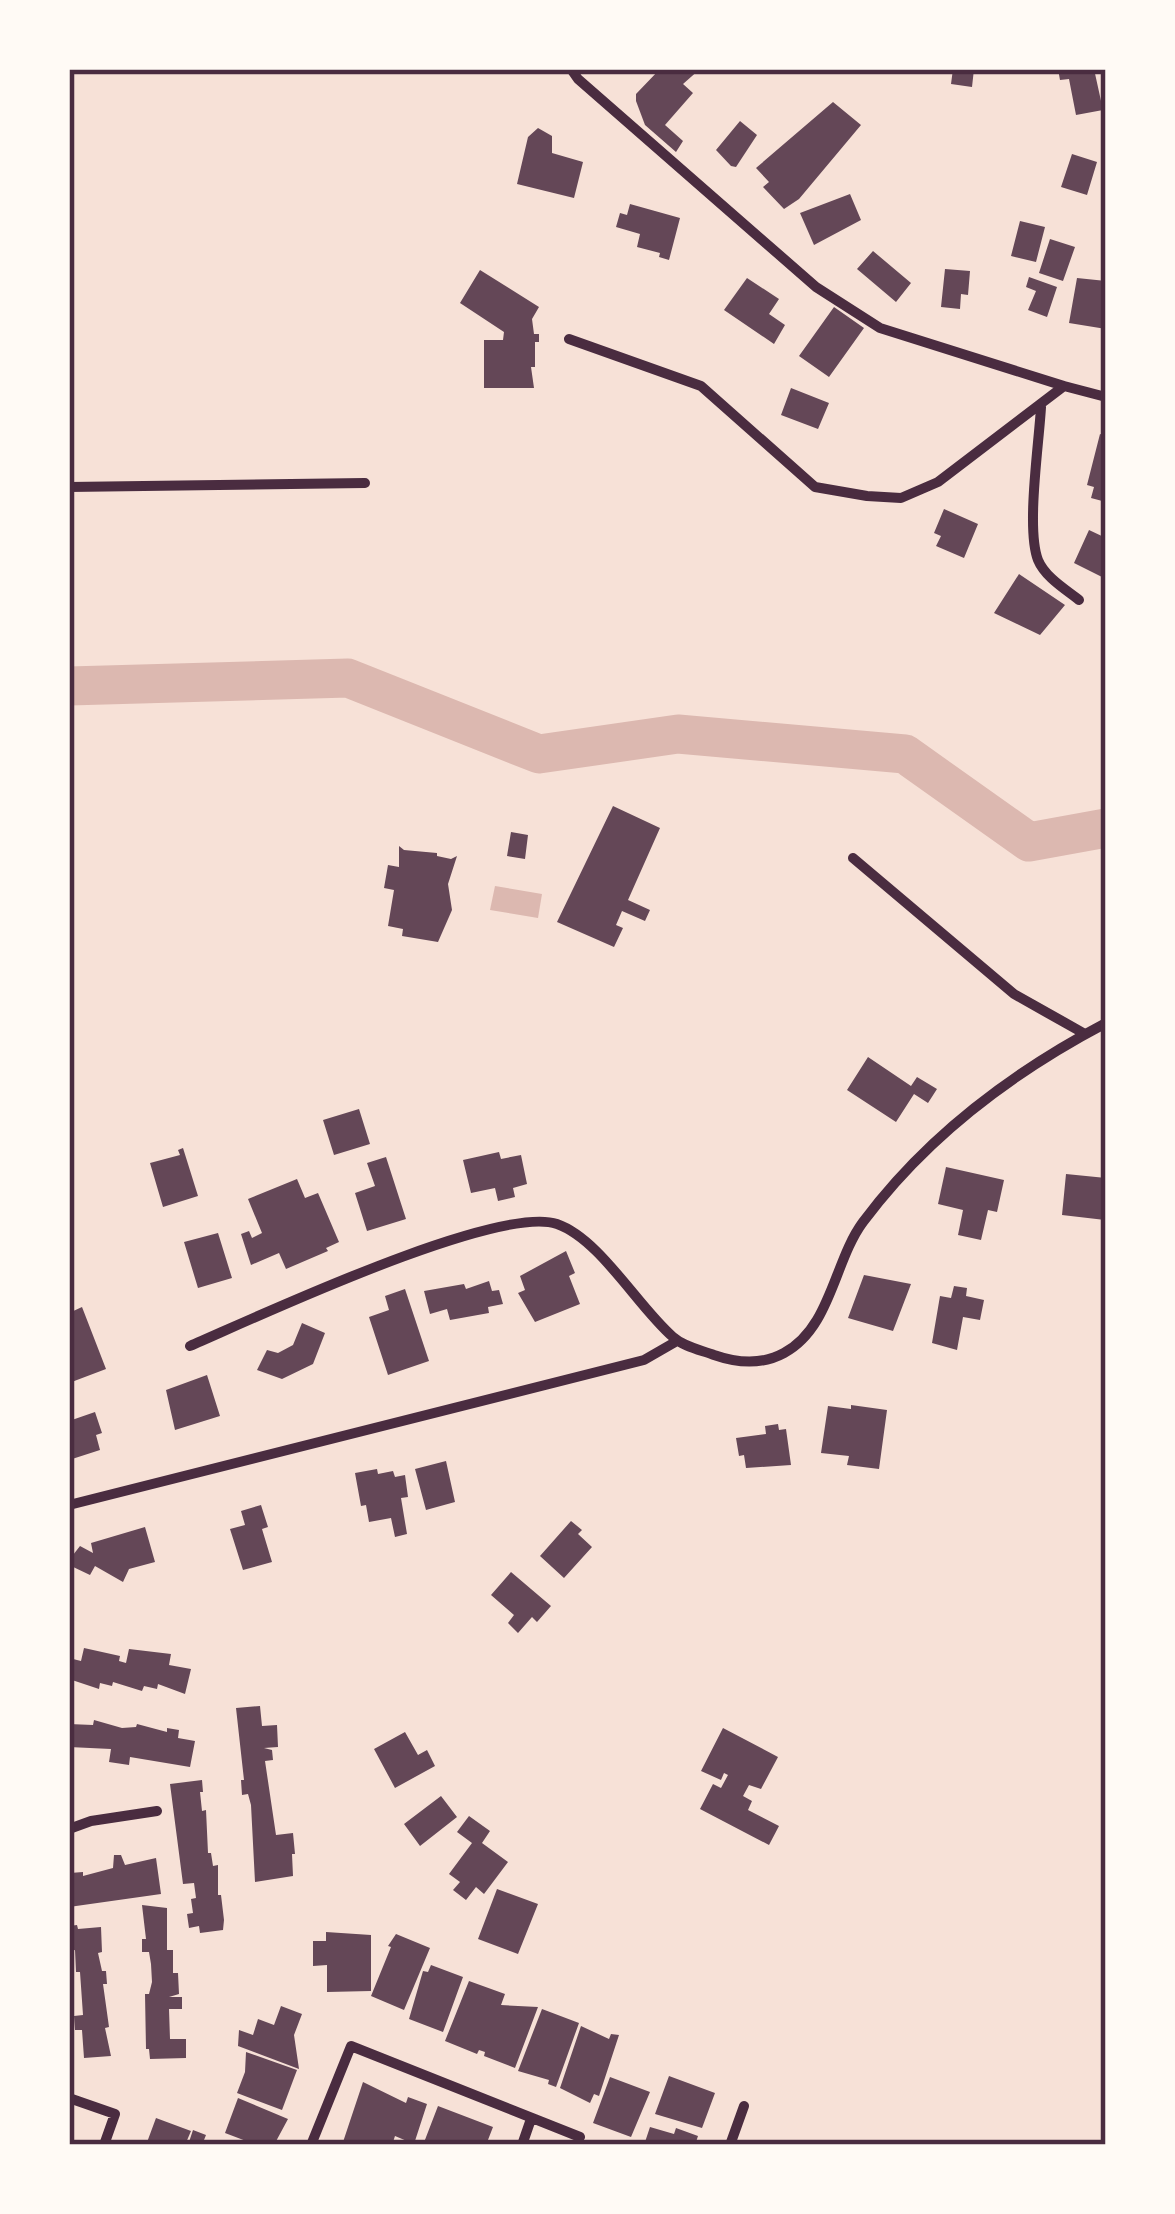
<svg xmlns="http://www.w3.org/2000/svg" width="1175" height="2214" font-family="Cabin,sans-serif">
<rect width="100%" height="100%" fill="#f7e1d7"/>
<path fill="#dcb8b0" d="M495,886L542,894L538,918L490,910Z"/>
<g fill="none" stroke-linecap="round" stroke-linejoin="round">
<path stroke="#dcb8b0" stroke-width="39" d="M69,686L348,678L539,754L678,734L905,754L1029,842L1106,828"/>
</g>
<path fill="#644757" d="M660,69H700L683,84L693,93L665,125L683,141L676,152L645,125L636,101V94Z
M953,69H974L972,87L951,84Z
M1058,69H1094L1103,110L1076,115L1069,79L1060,80Z
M833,102L861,125L799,199L784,209L763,187L769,182L756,168Z
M740,121L757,135L736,167L731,166L716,150Z
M538,128L552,136V153L583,162L574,198L517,184L528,137Z
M1072,154L1097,162L1087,195L1061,187Z
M850,194L861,220L814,245L800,213Z
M630,204L680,218L669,260L659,257L660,253L637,247L640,234L616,227L620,213L627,215Z
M1020,221L1045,227L1036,262L1011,256Z
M1050,239L1075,247L1063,281L1039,273Z
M873,251L911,283L896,302L857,269Z
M945,269L970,271L968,295L961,294L960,309L941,307Z
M480,270L539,307L532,319L534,334H539V342H535V367H531L534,388H484V340H503L504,332L460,303Z
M1029,277L1057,287L1047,317L1028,310L1036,291L1026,287Z
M747,278L779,299L769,314L785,325L774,344L724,310Z
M1077,278L1106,281V329L1069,323Z
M834,307L864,328L829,377L799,356Z
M791,388L829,403L818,429L781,415Z
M1100,434L1106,436V502L1091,498L1094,487L1087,485Z
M944,509L978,524L964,558L936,546L941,536L934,533Z
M1089,530L1106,538V579L1074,563Z
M1019,574L1065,605L1040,635L994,613Z
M613,806L660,828L628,900L650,910L645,921L622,911L616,925L623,928L614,947L557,922Z
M511,832L528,835L525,859L507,856Z
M399,846L404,850L437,853V856L451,859L457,856L448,884L452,910L438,942L402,936L403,929L388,926L394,890L384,888L388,865L399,867Z
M868,1057L911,1086L917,1077L937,1089L928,1103L914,1094L896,1122L847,1090Z
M359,1109L370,1144L334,1155L323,1120Z
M183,1148L198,1196L163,1207L150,1163L180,1155L178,1150Z
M499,1152L501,1159L521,1155L527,1184L513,1188L515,1197L498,1201L495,1188L471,1193L463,1160Z
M386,1157L406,1219L367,1231L355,1193L375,1186L367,1163Z
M946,1167L1004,1180L997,1212L988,1210L981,1240L958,1235L963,1210L938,1204Z
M1066,1174L1106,1178L1105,1220L1062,1215Z
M297,1179L305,1198L318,1193L339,1242L326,1248L328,1251L286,1269L279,1253L251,1265L241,1234L249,1231L252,1238L262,1233L248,1199Z
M218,1233L232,1278L198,1288L184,1242Z
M566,1251L575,1273L569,1276L580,1304L535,1322L518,1293L525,1290L520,1276Z
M864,1275L911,1284L893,1331L848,1318Z
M489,1281L492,1291L499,1290L503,1304L488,1307L489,1313L450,1320L447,1309L430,1314L424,1291L464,1284L466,1289Z
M954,1286L967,1288L966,1296L984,1300L980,1320L963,1317L957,1350L932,1343L940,1296L951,1298Z
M405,1289L429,1361L388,1375L369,1317L389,1310L385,1296Z
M82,1307L106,1369L69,1383V1313Z
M302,1323L325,1333L313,1364L282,1379L257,1370L267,1350L278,1353L293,1345Z
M207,1375L220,1416L175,1430L166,1390Z
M851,1405L887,1410L879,1469L847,1465L849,1456L821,1453L828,1406L851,1409Z
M95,1412L102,1433L96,1435L100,1450L69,1460V1421Z
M778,1424L779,1430L786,1429L791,1465L746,1468L744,1455L739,1456L736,1438L766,1434L765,1426Z
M446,1461L455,1502L426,1510L415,1469Z
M377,1469L378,1474L393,1471L395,1477L405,1475L408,1497L401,1498L407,1534L395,1537L391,1518L369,1522L366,1505L361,1506L355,1473Z
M261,1505L268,1527L262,1529L272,1562L243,1570L230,1529L245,1525L241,1511Z
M571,1521L582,1530L578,1534L592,1547L564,1578L540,1556Z
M145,1527L155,1562L129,1569L123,1582L95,1566L90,1575L69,1565V1554L73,1555L80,1546L93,1553L91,1543Z
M511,1572L551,1606L537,1622L532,1617L518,1633L508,1623L514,1615L491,1595Z
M84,1648L120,1656L119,1661L126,1663L129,1649L171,1654L169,1665L191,1669L185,1694L158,1684L157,1689L144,1686L142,1691L113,1682L112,1686L100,1683L99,1689L69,1679V1658L81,1661Z
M260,1706L262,1726L277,1725L278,1747L264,1748L272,1750L273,1760L265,1761L276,1835L293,1833L295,1854H292L293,1876L255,1882L251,1805L248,1794L242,1795L241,1780H244L236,1708Z
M94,1720L122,1728L136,1727L137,1724L167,1732V1728L179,1730L178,1738L195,1741L190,1767L130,1757L129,1765L109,1762L111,1749L69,1747V1724L93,1725Z
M723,1728L778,1757L761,1789L749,1785L743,1796L752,1801L748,1810L779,1826L769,1845L700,1809L713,1784L721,1788L728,1775L724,1773L721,1780L701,1771Z
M405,1732L418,1755L427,1750L435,1766L395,1788L374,1749Z
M202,1780L203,1792H200L202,1811L206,1810L208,1853H211L213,1866L218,1865V1895H221L224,1920L223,1930L200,1933L199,1926L189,1928L187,1914L193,1913L191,1899L196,1898L194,1883L183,1884L170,1784Z
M441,1796L457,1817L420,1846L404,1824Z
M469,1816L490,1831L482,1843L508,1862L484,1894L476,1887L466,1900L453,1890L460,1882L449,1874L472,1843L457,1832Z
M114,1855H121L125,1865L156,1858L161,1894L69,1907V1896L72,1895L70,1873L83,1872V1876L113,1868Z
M497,1889L538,1904L518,1954L478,1939Z
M142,1905L167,1908V1950H173V1973H178L179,1994L169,1997H182V2009H169L170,2039H186V2058L150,2059L149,2049H146L145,1994H149L152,1982L151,1964L149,1952H142V1939H146Z
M77,1925L78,1929L101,1927L102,1952L98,1953L102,1971H106L107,1984H103L109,2027L105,2028L111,2056L84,2058L82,2030H75L74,2016L83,2015L80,1972H76L75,1950L69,1951V1926Z
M326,1932L371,1935V1991L327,1992V1965L313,1966V1941H326Z
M396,1934L430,1948L404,2010L371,1996L391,1947L388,1946Z
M431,1965L463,1977L443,2032L409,2019L423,1971L428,1972Z
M469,1981L505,1994L501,2005L538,2007L515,2068L484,2056L485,2052L479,2050L477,2054L445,2041Z
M281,2006L302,2014L294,2035L299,2069L238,2046L239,2030L253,2035L258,2019L274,2025Z
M542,2009L579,2023L556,2087L548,2084L549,2080L518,2071Z
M581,2026L609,2039L611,2034L619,2035L599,2096L594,2094L590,2103L560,2088Z
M246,2052L297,2070L282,2110L237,2093L245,2072Z
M669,2076L715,2093L702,2128L655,2114Z
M610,2077L650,2092L631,2137L593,2123Z
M363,2082L406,2103L408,2097L427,2104L414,2144L395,2136L392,2145H342Z
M238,2098L288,2119L274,2145H257L225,2133Z
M438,2106L493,2127L486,2145H423Z
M156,2118L191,2131L185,2145H146Z
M650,2127L674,2134L676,2128L698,2136L695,2145H644Z
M193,2130L206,2135L202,2145H188Z"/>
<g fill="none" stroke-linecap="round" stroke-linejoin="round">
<path stroke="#4a2c40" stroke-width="10" d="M571,69L578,79L816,287L880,328L1064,386
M569,339L701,386L815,487L867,496L901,498L938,482L1064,386L1106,397
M1106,355V390
M1041,407C1039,444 1026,529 1038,560C1045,577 1065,589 1079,600
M69,487L365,483
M853,858L1014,994L1085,1034
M190,1346C255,1318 497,1204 557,1224C600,1239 638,1307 673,1337C684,1347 701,1350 714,1355C737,1363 762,1365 784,1353C831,1328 834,1261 863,1222C927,1136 1011,1073 1106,1023
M69,1505L644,1360L677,1341
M69,1829L91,1821L157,1811
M69,2098L115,2114L104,2145
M311,2145L351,2046L580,2137
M522,2145L531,2119
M730,2145L744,2106"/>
</g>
<rect width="1175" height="2214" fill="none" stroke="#fffaf5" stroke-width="144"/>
<rect x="72" y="72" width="1031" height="2070" fill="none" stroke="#4a2c40" stroke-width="4.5"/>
</svg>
